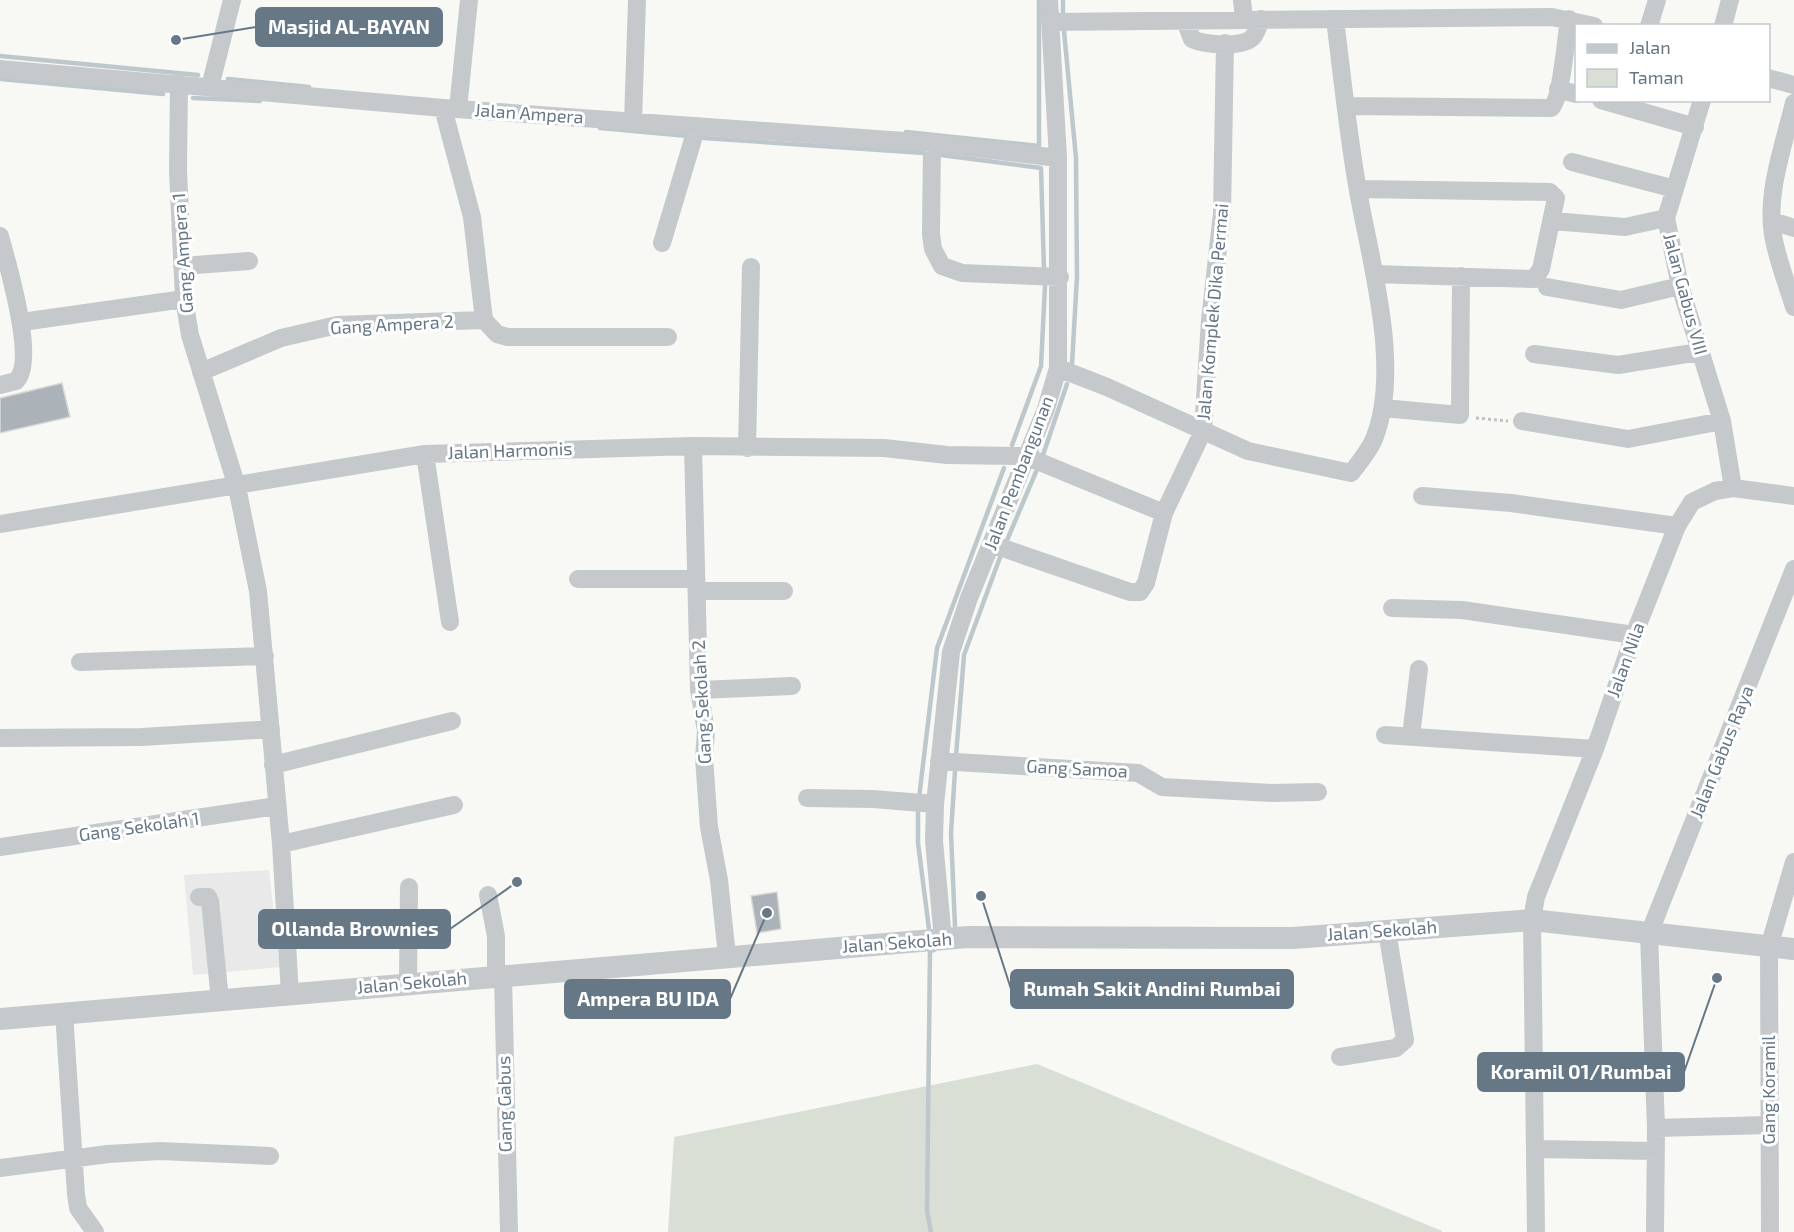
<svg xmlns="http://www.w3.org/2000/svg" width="1794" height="1232" font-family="'Exo 2',sans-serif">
<rect width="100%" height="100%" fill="#f8f8f5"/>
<path fill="#e8e9e8" d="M269,870L280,967L193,975L184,875Z"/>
<path fill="#d9dfd5" d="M1037,1064L1442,1231V1232H668L674,1137Z"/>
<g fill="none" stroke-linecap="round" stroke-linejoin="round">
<path stroke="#bdc8cc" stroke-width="4.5" d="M1063,0V17
M1064,31L1076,158L1077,277L1072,364
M0,56L198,75
M0,79L163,94
M228,79L309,87
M193,98L260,101
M600,128L688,136
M906,132L1039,146V0
M704,138L924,153
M941,155L1041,168L1044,270
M1012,445L1041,366L1045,286
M1043,455L1067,384
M1005,545L1038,467
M956,756L964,655L1002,552
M955,771L951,833L955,927
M919,798L937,648L1004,468
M918,808V843L929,929
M931,1232L927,1211L930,951L934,950"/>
</g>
<path fill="#abb3b9" stroke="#d9d9d7" stroke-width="1.5" d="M62,383L70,417L0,433V398Z
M777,892L781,929L757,933L751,896Z"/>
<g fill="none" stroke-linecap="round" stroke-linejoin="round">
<path stroke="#bfc1c3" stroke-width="3" stroke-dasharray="3 3" stroke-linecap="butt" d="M1476,418L1508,421"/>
<path stroke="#c5c9cc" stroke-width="18" d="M1242,0L1244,19
M1185,21L1192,39C1205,45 1243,48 1253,37C1257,32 1259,25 1261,19
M1050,22L1552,17L1594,26
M1649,26L1657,0
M1723,26L1730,0
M0,69L443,108L932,143L1058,158
M1768,78L1794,85
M179,83L178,171L184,299L190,335L237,487L258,591L281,844L290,994
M210,87L232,0
M1558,89L1576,94
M1601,100L1695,127
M1702,100L1666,218L1680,286L1722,421L1733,488
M1794,103C1784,144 1766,193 1773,235C1777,259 1787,284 1794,307
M1346,106L1551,108C1562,99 1566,36 1569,19
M458,109L469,0
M633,122L637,0
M932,143L931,234L933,249L942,266L962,273L1060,277
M1572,162L1675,189
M1358,189L1550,192L1556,198L1541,269L1534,279L1374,274
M1553,221L1625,227L1666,218
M1773,221L1794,228
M0,236C7,262 37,362 16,381L0,385
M662,243L697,126
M182,266L249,261
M1547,287L1621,300L1680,286
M484,320L497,334L508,337H668
M22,322L184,299
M1534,354L1618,365L1699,352
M1058,368L1107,387L1248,451L1351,473C1359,463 1369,451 1374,439C1402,369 1371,264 1358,191C1348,134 1342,76 1335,19
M201,372L281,338L337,325L484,320L472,217L443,108
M1383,408L1460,415L1461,276
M1522,421L1628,439L1722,421
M693,446L699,690L706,731L704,758L709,827L719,880L727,956
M747,448L751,267
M425,454L450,622
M1422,496L1511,503L1677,526
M0,524L425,454L693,446L884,448L947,455L1025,456L1164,513
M991,544L1130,592H1140L1146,583L1164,513L1203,431L1210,320L1222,213L1225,43
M578,579H696
M697,591H784
M1392,608L1462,610L1634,635
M80,662L265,656
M699,690L792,686
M1385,735L1595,749
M1411,736L1419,669
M0,738L142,737L271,729
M939,761L1138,773L1162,787L1271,793L1318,792
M273,765L452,721
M807,798L873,799L935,804
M281,844L454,805
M0,847L277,806
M488,895L496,936V976
M199,897H208L210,901L220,1000
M943,939L934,841L935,804L951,652L969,598L1046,409L1058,368V158L1049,0
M503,976L509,1232
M408,984L409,887
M64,1013L76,1194L78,1208L95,1232
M1340,1057L1396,1048L1405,1040L1387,931
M1656,1128L1769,1125
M1535,1149L1656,1151
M0,1168L108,1154L160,1151L270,1156
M1536,1232L1532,920L1536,897L1595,749L1634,635L1677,526L1692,502L1715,491L1733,488L1794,496
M1655,1232L1656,1128L1649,934L1794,569
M1770,1232L1769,947L1794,862"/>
<path stroke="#c5c9cc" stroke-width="22" d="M0,1019L968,937L1293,938L1532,920L1794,949"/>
</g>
<g text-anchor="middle" stroke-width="6" stroke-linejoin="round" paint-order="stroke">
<g font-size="18" fill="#667786" stroke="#fff">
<text transform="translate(529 114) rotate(4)" y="6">Jalan Ampera</text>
<text transform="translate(183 253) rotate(-94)" y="6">Gang Ampera 1</text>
<text transform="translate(1685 294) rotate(75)" y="6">Jalan Gabus VIII</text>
<text transform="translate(1213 312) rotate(-85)" y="6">Jalan Komplek Dika Permai</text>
<text transform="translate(392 325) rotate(-3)" y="6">Gang Ampera 2</text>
<text transform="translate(510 451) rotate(-2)" y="6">Jalan Harmonis</text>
<text transform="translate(1019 473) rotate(-69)" y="6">Jalan Pembangunan</text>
<text transform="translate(1626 660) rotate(-70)" y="6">Jalan Nila</text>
<text transform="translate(702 702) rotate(-93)" y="6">Gang Sekolah 2</text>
<text transform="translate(1722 752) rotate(-68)" y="6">Jalan Gabus Raya</text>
<text transform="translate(1077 769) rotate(3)" y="6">Gang Samoa</text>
<text transform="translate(139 827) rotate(-8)" y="6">Gang Sekolah 1</text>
<text transform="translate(1382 931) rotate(-4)" y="6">Jalan Sekolah</text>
<text transform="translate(897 943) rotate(-4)" y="6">Jalan Sekolah</text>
<text transform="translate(412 983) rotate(-5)" y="6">Jalan Sekolah</text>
<text transform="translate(1769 1090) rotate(-90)" y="6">Gang Koramil</text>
<text transform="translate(505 1104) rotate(-91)" y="6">Gang Gabus</text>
</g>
</g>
<path fill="none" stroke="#667786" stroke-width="2" d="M176 40L256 27M517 882L450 929M981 896L1011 989M767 913L730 999M1717 978L1684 1072"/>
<g fill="#667786" stroke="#fff" stroke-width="2">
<circle cx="176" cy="40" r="6"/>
<circle cx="517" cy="882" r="6"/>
<circle cx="981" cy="896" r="6"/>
<circle cx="767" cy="913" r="6"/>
<circle cx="1717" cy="978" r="6"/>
</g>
<g fill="#667786" stroke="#667786" stroke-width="2">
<rect x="256" y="8" width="186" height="38" rx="6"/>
<rect x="259" y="910" width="191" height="38" rx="6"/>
<rect x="1011" y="970" width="282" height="38" rx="6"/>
<rect x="565" y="980" width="165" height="38" rx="6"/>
<rect x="1478" y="1053" width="206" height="38" rx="6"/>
</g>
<g font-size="20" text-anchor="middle" font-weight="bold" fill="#fff">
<text x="349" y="34">Masjid AL-BAYAN</text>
<text x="355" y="936">Ollanda Brownies</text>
<text x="1152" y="996">Rumah Sakit Andini Rumbai</text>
<text x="648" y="1006">Ampera BU IDA</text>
<text x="1581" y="1079">Koramil 01/Rumbai</text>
</g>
<rect x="1575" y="24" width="195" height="78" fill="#ffffff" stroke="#c2c9cf" stroke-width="1.5"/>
<rect x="1587" y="44" width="30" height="9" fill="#c5c9cc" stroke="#c2c9cf" stroke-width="1.5"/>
<text x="1629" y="54" font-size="18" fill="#667786">Jalan</text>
<rect x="1587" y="69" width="30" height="18" fill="#d9dfd5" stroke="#c2c9cf" stroke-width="1.5"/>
<text x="1629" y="84" font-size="18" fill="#667786">Taman</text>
</svg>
